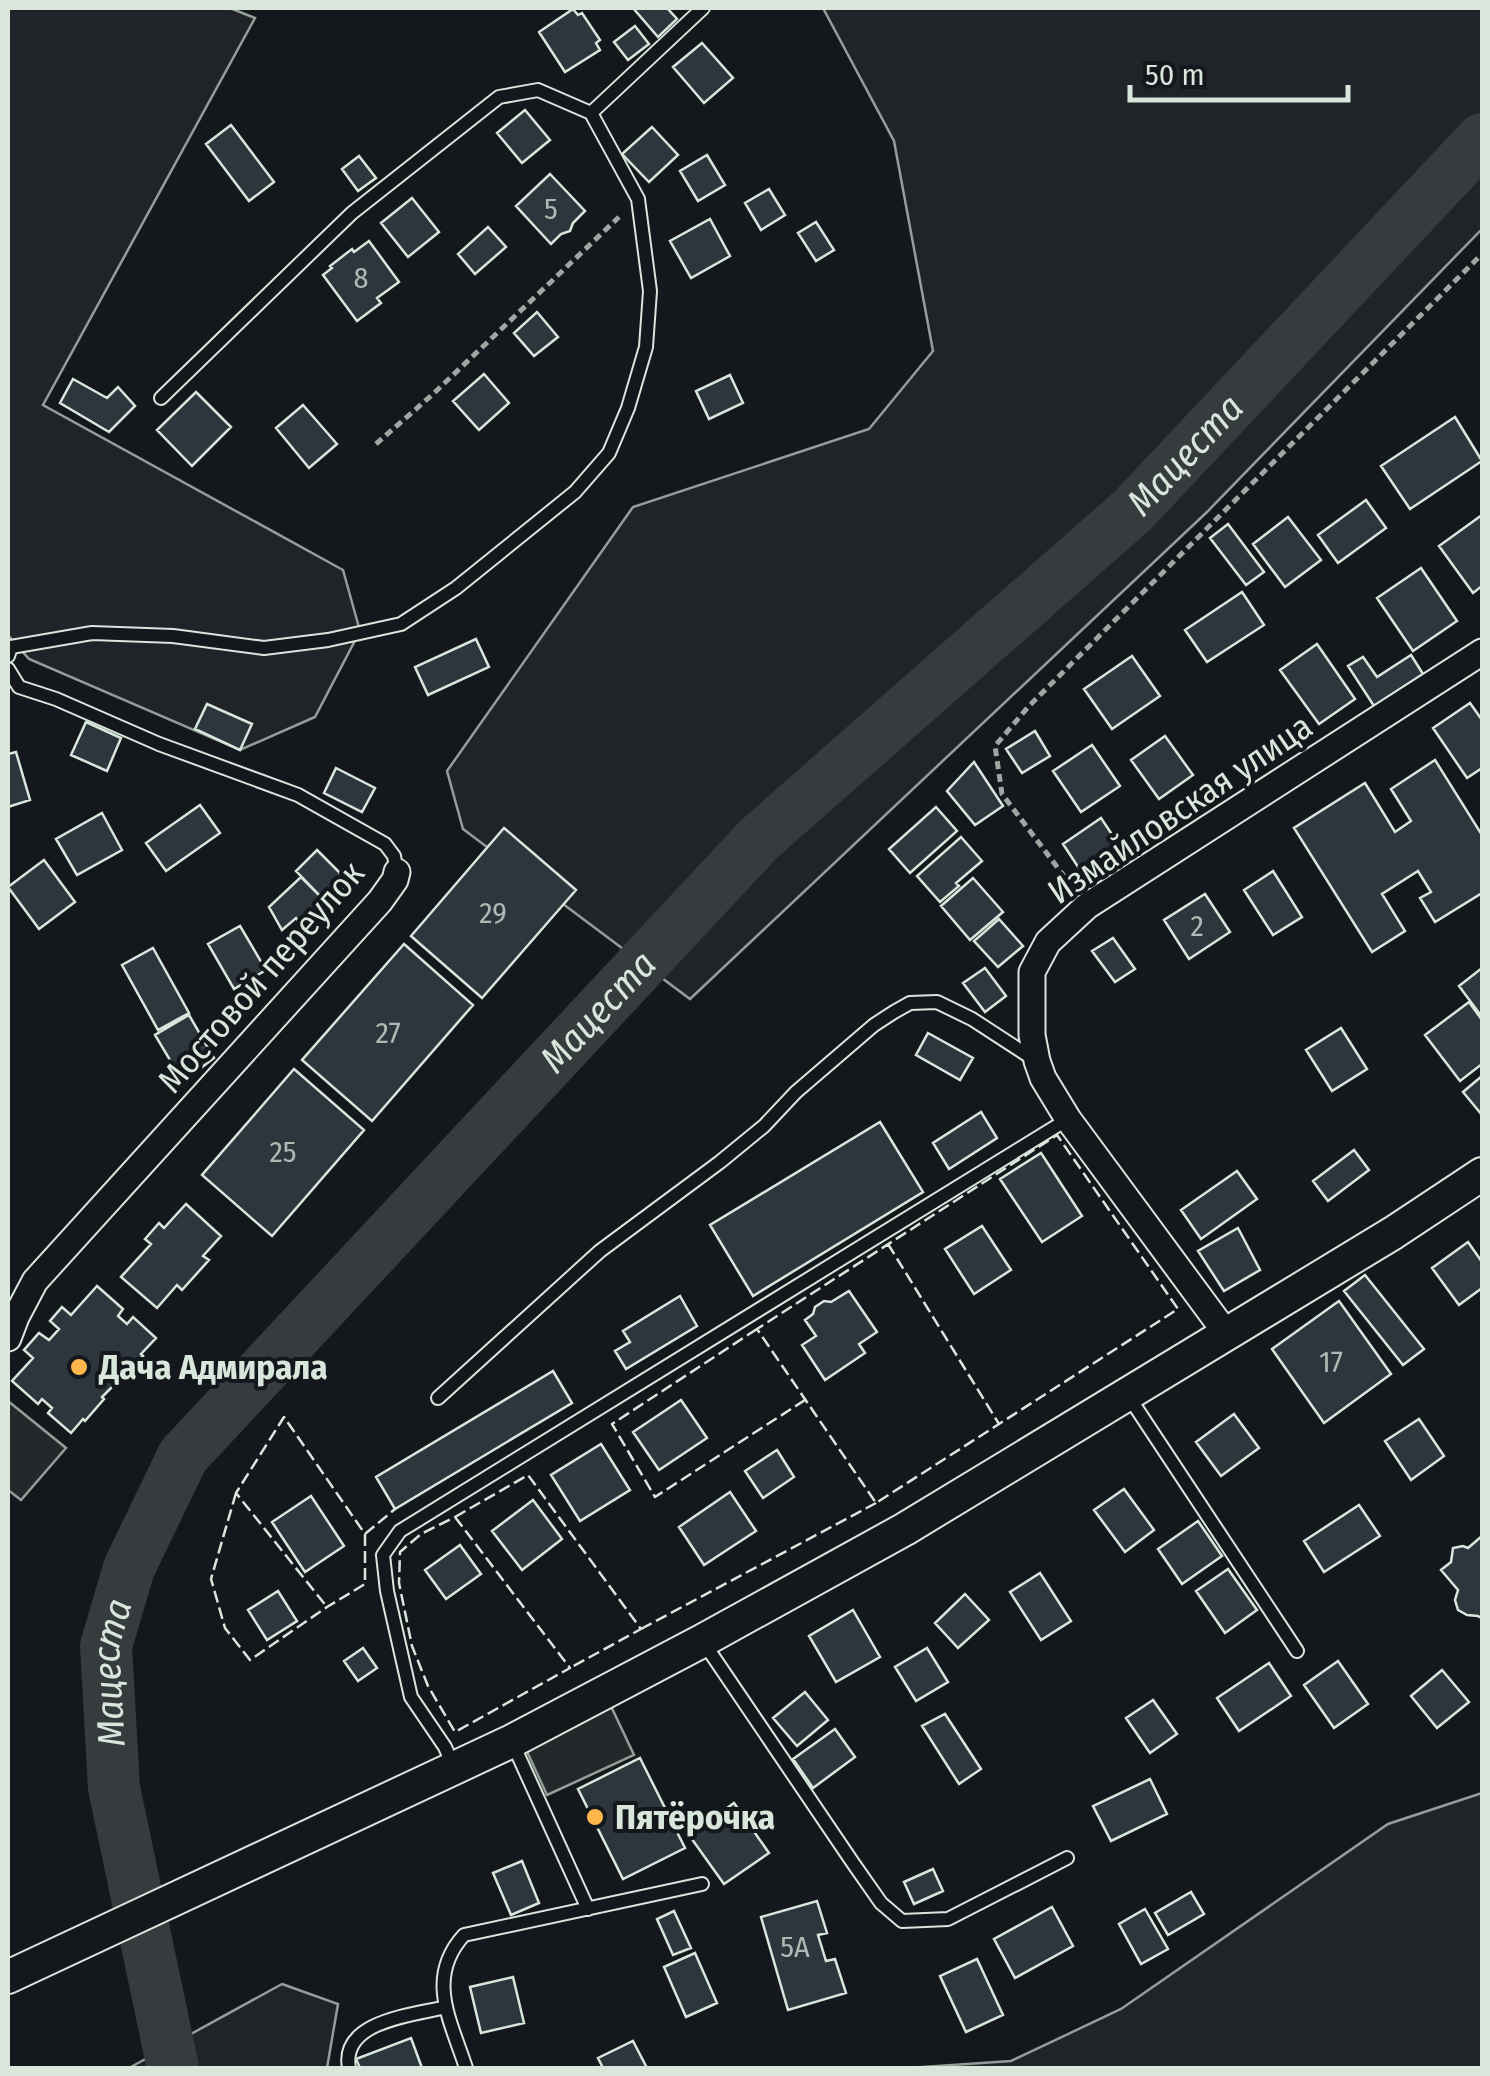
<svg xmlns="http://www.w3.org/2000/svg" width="1490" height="2076" font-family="'Fira Sans Condensed',sans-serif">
<rect width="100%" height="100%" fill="#14181c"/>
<path fill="#202428" stroke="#939e99" stroke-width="2.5" d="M8,8H230L255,18L43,405L343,570L360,631L315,717L240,750L29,659L8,635Z
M823,8H1482V229L1207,512L690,999L463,829L447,771L633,507L869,429L933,351L894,141Z
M1482,1793V2068H908L1011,2061L1121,2009L1388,1824Z
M282,1984L338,2004L327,2068H129Z"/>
<path fill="#24282b" stroke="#939e99" stroke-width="2.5" d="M8,1401L66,1448L21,1500L8,1490Z
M610,1704L634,1755L547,1795L524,1745Z"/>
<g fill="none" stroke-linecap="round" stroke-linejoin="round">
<path stroke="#363b3e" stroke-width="52" id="s1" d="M173,2068L114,1788L106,1646L129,1568L183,1456L759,839L1132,511L1482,139"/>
</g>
<path fill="#2c363c" stroke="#d8e6dc" stroke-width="2.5" d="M633,8H667L677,19L658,37Z
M573,9L578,15L582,13L600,40L596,43L600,50L565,72L539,32Z
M635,26L649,44L628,60L614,42Z
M702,43L733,78L704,103L673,67Z
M525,110L550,140L522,163L497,133Z
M231,125L274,182L249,201L206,144Z
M652,127L678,155L649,182L622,154Z
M707,155L725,185L698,201L680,171Z
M359,156L376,178L358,191L342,169Z
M550,174L585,211L573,223L570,231L561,234L551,244L516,206Z
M769,189L785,215L761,230L745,203Z
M412,198L439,232L408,257L381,223Z
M710,219L730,256L691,278L670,241Z
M816,222L834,250L816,261L798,233Z
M488,227L506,247L475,274L458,254Z
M369,241L399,282L377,298L381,303L357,321L323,275L332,268L330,266L352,249L354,252Z
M537,312L558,337L534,356L514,333Z
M484,374L509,403L479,430L453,401Z
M730,375L743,403L709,419L696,391Z
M73,379L107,398L118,387L135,406L109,432L60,403Z
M196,392L231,427L192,466L157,430Z
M303,405L337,444L309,468L276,428Z
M1455,417L1482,461L1410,509L1381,466Z
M1366,500L1386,528L1338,563L1318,535Z
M1482,515V586L1473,593L1439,546Z
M1288,517L1321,560L1285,587L1253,544Z
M1228,524L1264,572L1246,585L1210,538Z
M1421,568L1457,621L1413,651L1377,598Z
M1242,592L1264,625L1207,662L1185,630Z
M476,639L489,667L428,695L415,667Z
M1317,644L1355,699L1319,724L1280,670Z
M1411,655L1423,674L1374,706L1348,666L1363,657L1377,677Z
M1132,656L1160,696L1112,729L1084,689Z
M1470,703L1482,720V768L1467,778L1433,728Z
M207,704L252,724L240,750L195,729Z
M86,722L121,738L107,771L71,755Z
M1035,731L1050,756L1022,773L1006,749Z
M1165,736L1193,775L1159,799L1131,760Z
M1092,745L1120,786L1081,812L1053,771Z
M16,752L30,800L8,807V754Z
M1435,760L1482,835V893L1435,922L1420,898L1431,892L1418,871L1382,894L1405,931L1372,952L1294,828L1365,783L1395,832L1411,821L1391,789Z
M974,762L1003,806L975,825L947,791Z
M336,768L375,788L362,812L324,793Z
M200,805L220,833L166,871L146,843Z
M936,807L957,831L910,873L889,849Z
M102,813L122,850L77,875L56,839Z
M1101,818L1125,854L1086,879L1063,844Z
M504,828L576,890L482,998L411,936Z
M961,837L982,861L956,883L959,886L940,902L917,876Z
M317,850L350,883L328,904L296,871Z
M44,860L75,902L39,929L8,887Z
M1273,871L1302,917L1273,935L1244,890Z
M301,877L324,900L299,922L296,918L282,930L269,907Z
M973,878L1003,912L970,940L941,906Z
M1205,894L1230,932L1189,959L1164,920Z
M999,919L1023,946L998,967L974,941Z
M240,926L266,970L234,989L208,944Z
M1113,938L1135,969L1115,982L1092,951Z
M404,944L473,1005L372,1121L302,1060Z
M153,948L189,1013L158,1030L122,965Z
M985,968L1006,996L985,1012L963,983Z
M1482,968V1017L1459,986Z
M1469,1002L1482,1020V1064L1460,1081L1425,1035Z
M189,1015L214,1058L183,1082L155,1035Z
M1341,1028L1367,1069L1332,1091L1306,1050Z
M928,1033L973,1058L960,1080L916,1055Z
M294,1069L364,1130L272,1236L202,1175Z
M1482,1076V1115L1463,1092Z
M981,1112L997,1138L949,1169L933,1143Z
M880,1122L923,1192L753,1296L710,1225Z
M1354,1150L1369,1170L1328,1201L1313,1181Z
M1041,1153L1082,1216L1042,1242L1000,1179Z
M1237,1171L1257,1199L1201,1239L1181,1210Z
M186,1204L221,1236L203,1256L209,1260L182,1290L177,1285L157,1308L121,1277L151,1244L145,1239L159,1223L164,1228Z
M982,1226L1011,1270L974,1294L945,1249Z
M1238,1228L1260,1270L1224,1291L1198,1251Z
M1468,1242L1482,1262V1288L1459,1305L1432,1268Z
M1365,1275L1424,1349L1403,1365L1344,1291Z
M97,1286L123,1309L118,1316L127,1324L133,1317L156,1338L141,1354L143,1356L102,1397L104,1399L85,1421L83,1419L71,1433L48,1413L52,1408L42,1399L38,1404L12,1381L33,1358L24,1350L39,1333L49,1340L59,1329L50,1321L62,1307L71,1315Z
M849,1291L877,1332L859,1344L865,1353L825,1380L802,1345L816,1336L805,1320L813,1314L815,1307L824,1301L831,1302Z
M680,1296L697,1326L626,1369L615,1351L630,1342L623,1331Z
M1339,1301L1391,1374L1324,1423L1272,1349Z
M553,1371L572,1403L395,1509L376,1477Z
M681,1400L707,1438L659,1470L633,1432Z
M1234,1414L1259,1448L1221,1476L1196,1442Z
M1419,1419L1444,1456L1411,1480L1385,1441Z
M601,1444L630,1490L580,1521L551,1475Z
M777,1450L794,1477L763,1498L745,1471Z
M1124,1489L1154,1530L1125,1552L1094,1510Z
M730,1492L756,1531L704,1565L679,1527Z
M311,1496L344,1546L305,1572L272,1522Z
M533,1500L562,1539L522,1570L492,1531Z
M1359,1505L1380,1536L1324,1572L1304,1541Z
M1198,1521L1222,1556L1182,1584L1158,1549Z
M1482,1536V1617L1481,1618L1478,1616L1467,1615L1458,1610L1455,1600L1458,1590L1441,1570L1451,1562L1453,1548L1463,1546L1468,1548Z
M460,1545L481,1574L446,1599L425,1570Z
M1228,1569L1257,1610L1225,1633L1196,1591Z
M1040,1573L1071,1621L1041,1640L1010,1592Z
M278,1591L297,1621L267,1640L248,1610Z
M965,1594L989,1620L958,1648L935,1623Z
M853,1610L880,1657L836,1682L809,1636Z
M363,1648L377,1668L358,1681L344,1661Z
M927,1648L948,1682L916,1701L895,1667Z
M1338,1661L1368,1704L1334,1728L1304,1685Z
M1269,1663L1291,1696L1239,1731L1217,1698Z
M1442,1670L1469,1702L1437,1728L1411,1696Z
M805,1692L828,1720L797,1746L773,1718Z
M1153,1700L1177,1734L1150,1753L1126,1718Z
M945,1714L981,1769L959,1784L922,1726Z
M835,1729L855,1757L813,1788L793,1759Z
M640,1758L685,1848L623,1879L578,1789Z
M1150,1779L1167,1814L1111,1841L1093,1806Z
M734,1803L769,1853L724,1884L689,1835Z
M522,1861L539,1903L511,1915L493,1873Z
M933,1869L943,1891L914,1904L904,1882Z
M1191,1892L1204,1914L1168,1935L1155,1913Z
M817,1901L827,1933L818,1935L826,1961L835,1959L846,1993L788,2010L761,1917Z
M1052,1907L1073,1946L1015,1978L994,1939Z
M1145,1909L1168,1949L1141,1964L1119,1924Z
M674,1911L691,1948L673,1955L657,1919Z
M695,1953L717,2003L686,2017L664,1967Z
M977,1959L1003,2015L966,2032L940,1976Z
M513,1977L524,2023L481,2033L470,1987Z
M411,2038L422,2068H360L356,2059Z
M633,2041L647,2068H603L598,2058Z"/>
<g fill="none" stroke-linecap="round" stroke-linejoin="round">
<defs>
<path id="service" d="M591,113L703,8
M8,656L11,647L92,633L173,636L264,648L328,640L401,624L456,588L575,492L609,453L628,408L646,347L650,291L638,199L591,113L538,90L499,97L352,213L161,398
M8,669L19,687L56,699L159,744L298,795L385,844L394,856L397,872
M1129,1397L1297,1651
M438,1398L600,1251L720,1162L764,1126L796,1092L874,1025L894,1012L910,1003L937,1002L972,1019L1035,1060
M704,1643L853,1863L881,1903L902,1921L948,1919L1067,1858
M513,1744L588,1909
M453,1765L445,1747L411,1697L387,1591L383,1555L400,1531L1068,1119
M349,2068C340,2021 413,2015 446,2007
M466,2068C451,2021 425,1978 464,1935L702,1884"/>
<path id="minor" d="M1226,1333L1068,1119L1043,1078L1037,1061L1032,1035V972L1048,942L1087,906L1482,652
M8,1338L16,1317L35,1281L380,901L395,880L397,872"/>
<path id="tertiary" d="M8,1977L512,1741L702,1641L905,1529L1393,1233L1482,1174"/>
</defs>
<use href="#service" stroke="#d8e6dc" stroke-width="16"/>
<use href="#minor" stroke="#d8e6dc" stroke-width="29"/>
<use href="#tertiary" stroke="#d8e6dc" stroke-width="36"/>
<path stroke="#9da8a2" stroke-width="5" stroke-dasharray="8 5" stroke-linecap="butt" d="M376,444L432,395L619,217
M1073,888L1002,794L995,746L1029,706L1482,254"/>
<use href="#service" stroke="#14181c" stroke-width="12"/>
<use href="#minor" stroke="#14181c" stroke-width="25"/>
<use href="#tertiary" stroke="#14181c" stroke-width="32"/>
<path stroke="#d8e6dc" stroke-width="2.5" stroke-dasharray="12 5" stroke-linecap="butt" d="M888,1244L999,1424L1178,1309L1057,1135L757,1329L876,1503L999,1424
M757,1329L612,1424L655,1497L805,1400
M236,1493L211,1579L225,1628L250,1660L327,1607L365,1584V1534L284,1417L236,1493L327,1607
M455,1517L570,1668L455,1732L428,1686L412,1646L399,1583L400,1552L421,1534Z
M455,1517L528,1475L641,1629L570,1668
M365,1534L395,1509
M641,1629L876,1503"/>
</g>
<g fill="#ffb74d" stroke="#14181c" stroke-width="4">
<circle cx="79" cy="1367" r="10"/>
<circle cx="595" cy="1817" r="10"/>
</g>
<g text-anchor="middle" stroke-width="8" stroke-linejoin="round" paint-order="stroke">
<g font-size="30" fill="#adbab4">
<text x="551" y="219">5</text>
<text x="361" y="288">8</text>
<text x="493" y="923">29</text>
<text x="1197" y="936">2</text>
<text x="388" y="1043">27</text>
<text x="283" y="1162">25</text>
<text x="1331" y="1372">17</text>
<text x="795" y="1957">5А</text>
</g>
<g font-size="35" fill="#d8e6dc" stroke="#14181c">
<text transform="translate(1180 809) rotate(-34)" y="12">Измайловская улица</text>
<text transform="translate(261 977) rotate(-49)" y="12">Мостовой переулок</text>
</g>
<g font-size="35" font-weight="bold" fill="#d8e6dc" stroke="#14181c" text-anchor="start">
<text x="99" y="1379">Дача Адмирала</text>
<text x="615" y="1829">Пятёрочка</text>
</g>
<g font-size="38" font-style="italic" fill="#d8e6dc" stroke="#14181c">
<text dy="13" stroke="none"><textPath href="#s1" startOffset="2052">Мацеста</textPath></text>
<text dy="13" stroke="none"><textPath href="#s1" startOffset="1242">Мацеста</textPath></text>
<text dy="13" stroke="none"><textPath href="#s1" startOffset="402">Мацеста</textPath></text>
</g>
</g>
<rect width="1490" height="2076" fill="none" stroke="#d8e6dc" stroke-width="20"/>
<path d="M1130 85v15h218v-15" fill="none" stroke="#d8e6dc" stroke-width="5"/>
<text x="1145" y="85" font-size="30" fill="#d8e6dc" stroke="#14181c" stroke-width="8" paint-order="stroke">50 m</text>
</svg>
